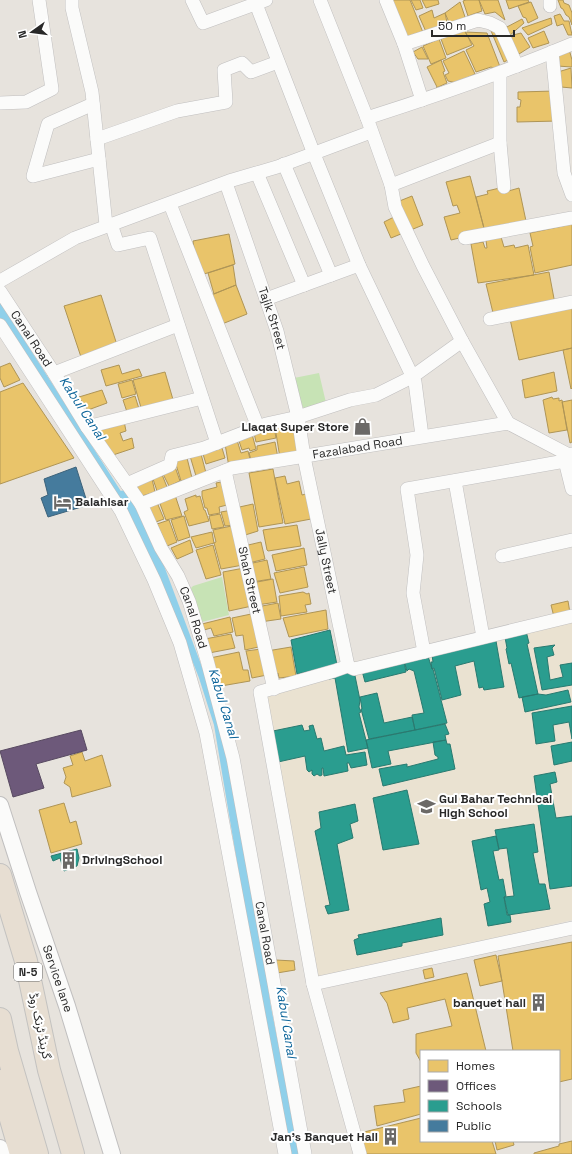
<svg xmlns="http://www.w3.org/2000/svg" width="572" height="1154" font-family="'Space Grotesk',Vazirmatn,sans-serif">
<rect width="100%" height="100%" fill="#e7e3dd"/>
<path fill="#eae2d1" d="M572,616V920L313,984L260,692L341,664L504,632Z"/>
<path fill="#c7e3b5" d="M319,373L327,407L304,409L289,379Z
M222,577L229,615L202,622L191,588L193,586Z"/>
<path fill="#90d0ea" d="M0,302L131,507L123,508L0,319Z
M136,515H140L160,555L214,699L255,896L271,1007L300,1154H291L247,922L214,725L199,678L177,622L131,517Z"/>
<path fill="#e9c46a" stroke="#af9556" d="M389,0H410L424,35L405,41Z
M411,0H420L423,8L416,10Z
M422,0H438L439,4L426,8Z
M466,0H479L482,11L468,16L463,1Z
M479,0H498L505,20L495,12L485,14Z
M506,0H528L529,2L509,9Z
M558,0H563L564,3L569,5L572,13V25L569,17L566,15L563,9L561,8Z
M460,2L466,20L451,27L445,13Z
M531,2L538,18L528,23L526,18L523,17L518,6Z
M432,10L434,18L445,13L448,27L427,34L419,16Z
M560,14L564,21H569L572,35H568L563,24L557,26L554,16Z
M551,18L552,24L528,35L522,28Z
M522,19L524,23L509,36L505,28Z
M489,26L516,56L504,62Z
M464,29L472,45L447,55L441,39Z
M544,31L549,43L533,48L528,38Z
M465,32L487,33L502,72L491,67L476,72L466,50L474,46Z
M521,33L530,47L519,54L515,50L509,36Z
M439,39L446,58L431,64L423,46Z
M422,47L428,59H418L413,52Z
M569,49L572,60V67L557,66L558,55Z
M464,51L475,74L457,83L448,81L445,75L449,73L443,61Z
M441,60L445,71L443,72L447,83L436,88L437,87L427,67Z
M571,68L572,88L561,87L558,72Z
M555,91L558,121L517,122V107H520L521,100L518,99V92Z
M470,176L485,232L451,240L444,217L460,213L457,205L453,206L446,182Z
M504,187L505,192L519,188L526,221L485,232L476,197L488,194L487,191Z
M412,196L423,225L391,238L384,222L396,216L392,204Z
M572,224V265L535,273L530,247L533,246L530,233Z
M229,234L235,264L198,276L193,241Z
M501,237L504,247L514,245L515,248L528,245L534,275L478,283L471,244L483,242L485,248H487L486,240Z
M233,265L236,285L214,294L208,273Z
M549,272L555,304L494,317L486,284Z
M236,285L247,314L217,326L206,297Z
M101,295L117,345L81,357L64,306Z
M572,306V348L519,360L510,319Z
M572,348V388L571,389L563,350Z
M10,363L20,380L4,387L0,378V367Z
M119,365L122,374L139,369L142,376L106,386L101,370Z
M165,372L174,403L142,411L133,380Z
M554,372L557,391L525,398L522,380Z
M132,380L136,394L122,398L118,384Z
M23,383L74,458L0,484V392Z
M102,390L107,403L88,410L79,397Z
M135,396L140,412L128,415L123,400Z
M552,397L553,399L559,398V401L562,400L567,430L549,433L543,400Z
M572,400V442L570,443L562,402Z
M297,420L303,456L280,458L275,427Z
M124,421L126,431L120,433L123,441L132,438L134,448L113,455L95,431Z
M274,427L276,438L256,442L254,433Z
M252,434L256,449L250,451L249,448L242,450L238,438Z
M237,440L241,453L248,451L251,463L229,467L225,444Z
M275,442L278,458L252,463L249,453L257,450V446Z
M222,448L225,458L206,464L203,454Z
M201,454L206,473L196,476L190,456Z
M174,458H187L192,478L181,481Z
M173,461L180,481L169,486L158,464Z
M273,469L283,523L259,527L249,473Z
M161,472L167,487L157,491L153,479Z
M285,476L287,484L299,481L302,495L306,494L311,519L285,524L275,478Z
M152,479L155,492L139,497L132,486Z
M221,482L227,505L219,507L220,513L209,515L207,508H205L202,496V491L217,487L216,483Z
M175,495L182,516L166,520L159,501Z
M196,495V497L200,496L204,510H205L209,521L189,526L184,512L188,510L185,499Z
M156,500L164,519L153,523L145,505Z
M253,504L258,531L242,536L235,508Z
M232,510L236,525L225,526L221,512Z
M220,514L224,527L212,529L209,516Z
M184,516L190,537L178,541L171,520Z
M169,520L177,542L167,546L157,524Z
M236,525L243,565L221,569L214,543L216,542L213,530Z
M297,525L301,546L268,551L267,550L263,530Z
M212,532L214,543L196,548L191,537Z
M190,540L193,552L177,559L171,548Z
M261,542L265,559L249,563L244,546Z
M213,545L221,575L206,579L196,550Z
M304,548L307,565L276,571L272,555Z
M267,560L271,579L252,582L248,564Z
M304,567L308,587L280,593L274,573Z
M244,568L252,606L229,611L223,572Z
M273,579L277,602L257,605L252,583Z
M303,592L307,594L309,593L311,604L305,605L307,612L281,616L279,596Z
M568,601L570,613L554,617L551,605Z
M278,603L281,619L260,622L257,607Z
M326,610L328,629L289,637L283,618Z
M256,613L263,646L245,650L243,635L236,636L232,618Z
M230,617L233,632L214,636L211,628L204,630L202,624Z
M231,634L235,648L209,653L205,639Z
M291,647L296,676L279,678L278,673L277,674L267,651Z
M261,649L267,675L252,678L246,651Z
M239,652L243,670H248L250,681L221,686L218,674L213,675L210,658Z
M82,752L85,761L102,755L111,786L72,797L70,787L64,783L66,777L63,768L73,765L70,756Z
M64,803L70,823L76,821L82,844L51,853L39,810Z
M572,942V1079L559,1082V1051H513L498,956Z
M496,955L502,981L480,986L474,960Z
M276,960L294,961L295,970L277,973Z
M432,968L434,977L425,979L423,970Z
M467,973L486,1051H421V1062L416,1053V1034L452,1026L445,999L407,1008L409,1019L393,1023L387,1003L380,993Z
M421,1086V1114L377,1126L374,1106L405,1102L403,1090Z
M421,1118V1141H492L496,1154H365L360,1133Z
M495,1141H513L514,1145L497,1150Z
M572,1141V1154H534V1153L559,1146V1144Z"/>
<path fill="#6d597a" stroke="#584a61" d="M81,730L87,750L36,764L44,788L13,797L0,751Z"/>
<path fill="#2a9d8f" stroke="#297a70" d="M525,627L529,643L527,644L538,694L519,698L511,663L509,664L506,649L507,648L504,632Z
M330,630L337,665L297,674L291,640Z
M496,641L504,687L484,690L483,687L479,688L474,661L455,666L461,695L442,700L434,668L432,669L431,662H433L432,655L486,642Z
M555,645L552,648L554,655L547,657L550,680L563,677L560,665L572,663V685L542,690L534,648Z
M428,656L432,669H433L447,723L415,730L412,715L424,713L414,671L409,669L407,671L404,661Z
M404,661L406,672L365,682L361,667Z
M354,671L360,700L359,707L361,712L359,713L368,748L348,752L335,678L329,679L330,677Z
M568,690L571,702L525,712L522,697L538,694L546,695Z
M377,693L384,723L412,717L415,730L369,739L361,709H362L360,697Z
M572,706V739L569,722L553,725L555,741L536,744L532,713Z
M445,724L449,734L445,735L446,740L388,751L391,764L372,768L366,740Z
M302,725L304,731L310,730L309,726L313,725L317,739L321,738L324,751L344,746L346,755L365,752L367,765L351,768L349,763H347L348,771L324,776L323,768H322V775L320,776L317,774L314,776L312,774V770L309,772L307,770L305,756L278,762L273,731Z
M446,740L447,744H450L455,769L383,786L379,769L407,764V767L438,759V757L435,755L433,742Z
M572,742V761L554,765L551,746Z
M555,772L557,782L550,784L556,818L572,816V886L550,889L534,776Z
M407,790L419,844L383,850L373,798Z
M355,804L358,821L350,824L353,838L337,844L349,910L328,914L325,906L330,905L315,831L321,828L319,812Z
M534,824L538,852L533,853L539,884H545L550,909L508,915L504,897L514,896L507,848L499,849L495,830Z
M496,836L499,850L493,851L499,880L503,879L506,896L504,897L507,915H510L511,922L488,926L484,904L490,902L487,888L481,890L472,841Z
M77,849L79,858L77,866L64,871L60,858L53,861L51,856Z
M441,918L443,935L402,943V946L357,955L354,940L359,938L358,935Z"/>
<path fill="#457b9d" stroke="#3c627a" d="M76,467L88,505L48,517L41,498L48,495L44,479Z"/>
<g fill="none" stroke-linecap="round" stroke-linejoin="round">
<path stroke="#90d0ea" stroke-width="11" d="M123,496L144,529"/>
<defs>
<g id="minor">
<path d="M72,0V8L92,92L106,225"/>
<path d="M192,0L203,23L266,0"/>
<path d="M320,0L367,118L391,185L395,207L423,266L462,341L508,423"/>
<path d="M386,0L404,44L422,100"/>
<path d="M550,0V6"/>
<path d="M256,4L314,154L359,265"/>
<path d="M404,44L478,20L490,23L500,28L517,66"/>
<path d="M552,52L564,173L572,195"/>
<path d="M500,73V143L504,187"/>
<path d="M0,103L26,102L52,89L39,0"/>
<path d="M93,104L48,124L33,176L99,159"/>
<path d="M367,118C436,96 505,72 572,44"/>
<path d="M97,139L177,111L226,102L224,70L242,63L251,72L278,62"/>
<path d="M284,164L331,275"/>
<path d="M257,173L304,285"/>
<path id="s1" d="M226,183L277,331L298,417L304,457L348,666"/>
<path d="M391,185L500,143"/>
<path d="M170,204L258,427"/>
<path d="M111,224L118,245L150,238L217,443"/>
<path d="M465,238L572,218"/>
<path d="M0,281L75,238L229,181L277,167L371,132"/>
<path id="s2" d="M0,291L54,373L87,427L141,504L161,548L178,576L189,601L207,660L233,758L305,1154"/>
<path d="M266,299L359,265L415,382L422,436"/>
<path d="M490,319L572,302"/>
<path d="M0,325L121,511L154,580L180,643L206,733L285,1154"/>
<path d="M54,373L178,325"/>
<path d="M87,427L202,398"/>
<path d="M569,455L565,461L572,489"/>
<path id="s3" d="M225,471L274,689"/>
<path d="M455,481L483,637"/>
<path d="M127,484L170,465L172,456L204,448L266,424L298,417L350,400L376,395L412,377L462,341"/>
<path id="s4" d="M141,504L232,468L508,423L569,455L572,454"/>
<path d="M502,556L572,540"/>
<path d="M424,652L413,593L417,555L407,489L565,461"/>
<path d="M313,984L572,928"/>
<path d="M360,1154L313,984L260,692L334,671L348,666L354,669L572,616"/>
</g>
<g id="tertiary">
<path id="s5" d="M0,805L28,892L67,1006L112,1154"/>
<path d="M0,1148L2,1154"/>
</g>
<path id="trunk" d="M0,875L26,961L49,1070L73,1154
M0,1019L7,1051L37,1154
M0,1081L21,1154"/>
</defs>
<use href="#minor" stroke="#c0bfbf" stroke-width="14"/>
<use href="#tertiary" stroke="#c0bfbf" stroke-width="18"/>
<use href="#trunk" stroke="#c3c2c0" stroke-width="24"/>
<use href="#minor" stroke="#fbfbfa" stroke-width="13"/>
<use href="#tertiary" stroke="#fbfbfa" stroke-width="16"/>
<use href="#trunk" stroke="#e7ded2" stroke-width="22"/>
</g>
<defs>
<symbol id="shop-bare" viewBox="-9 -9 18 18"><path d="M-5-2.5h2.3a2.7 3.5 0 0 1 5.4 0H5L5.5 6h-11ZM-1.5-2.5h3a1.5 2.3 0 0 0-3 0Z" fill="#6b6967" stroke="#fff" stroke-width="2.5" paint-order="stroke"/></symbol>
<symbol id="hotel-bare" viewBox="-9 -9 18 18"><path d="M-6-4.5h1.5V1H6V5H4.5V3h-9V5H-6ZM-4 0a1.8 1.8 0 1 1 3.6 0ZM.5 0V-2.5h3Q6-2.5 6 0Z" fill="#6b6967" stroke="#fff" stroke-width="2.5" paint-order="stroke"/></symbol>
<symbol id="school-bare" viewBox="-9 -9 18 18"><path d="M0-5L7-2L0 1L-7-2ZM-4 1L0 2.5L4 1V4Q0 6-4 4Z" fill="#6b6967" stroke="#fff" stroke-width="2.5" paint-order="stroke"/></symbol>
<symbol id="building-bare" viewBox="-9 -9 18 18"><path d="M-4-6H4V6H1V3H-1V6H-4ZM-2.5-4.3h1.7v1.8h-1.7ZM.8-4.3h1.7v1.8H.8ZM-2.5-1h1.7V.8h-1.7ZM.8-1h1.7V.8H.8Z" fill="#6b6967" stroke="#fff" stroke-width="2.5" paint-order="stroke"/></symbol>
</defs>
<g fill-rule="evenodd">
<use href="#shop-bare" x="350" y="414" width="25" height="25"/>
<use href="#hotel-bare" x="50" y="490" width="25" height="25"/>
<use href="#school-bare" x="414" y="794" width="25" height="25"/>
<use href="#building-bare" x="56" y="848" width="25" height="25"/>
<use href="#building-bare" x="526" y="990" width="25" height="25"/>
<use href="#building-bare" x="378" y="1124" width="25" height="25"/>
</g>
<g text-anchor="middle" stroke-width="4" stroke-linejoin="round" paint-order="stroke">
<rect fill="#fff" stroke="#686868" stroke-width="1" x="14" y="963" width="28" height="18" rx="3"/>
<g font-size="11" font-weight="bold" fill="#282828">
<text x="28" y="976">N-5</text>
</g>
<g font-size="12" fill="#282828" stroke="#fff">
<text dy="4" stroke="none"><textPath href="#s1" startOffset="143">Tajik Street</textPath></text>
<text dy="4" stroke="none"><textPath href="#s2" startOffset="57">Canal Road</textPath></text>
<text dy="4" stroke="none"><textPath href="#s4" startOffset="225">Fazalabad Road</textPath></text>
<text dy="4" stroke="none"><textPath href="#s1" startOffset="392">Jally Street</textPath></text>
<text dy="4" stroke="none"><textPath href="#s3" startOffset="112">Shah Street</textPath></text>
<text dy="4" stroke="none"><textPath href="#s2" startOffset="381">Canal Road</textPath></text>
<text dy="4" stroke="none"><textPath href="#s2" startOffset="705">Canal Road</textPath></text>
<text dy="4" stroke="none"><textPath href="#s5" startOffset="183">Service lane</textPath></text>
<text transform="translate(40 1026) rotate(78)" y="4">گرینڈ ٹرنک روڈ</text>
</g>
<g font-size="12" font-weight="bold" fill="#282828" stroke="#fff" text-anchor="end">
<text x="349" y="431">Liaqat Super Store</text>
<text x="75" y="506" text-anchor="start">Balahisar</text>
<text x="439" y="803" text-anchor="start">Gul Bahar Technical<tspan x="439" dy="14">High School</tspan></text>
<text x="82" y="864" text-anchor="start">DrivingSchool</text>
<text x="526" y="1007">banquet hall</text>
<text x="378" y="1141">Jan's Banquet Hall</text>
</g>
<g font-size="13" font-style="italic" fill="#0c6499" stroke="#fff">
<text transform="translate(83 408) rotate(57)" y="5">Kabul Canal</text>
<text transform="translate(224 703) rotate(73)" y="5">Kabul Canal</text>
<text transform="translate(287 1022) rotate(81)" y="5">Kabul Canal</text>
</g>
</g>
<rect x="420" y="1050" width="140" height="92" fill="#ffffff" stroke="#a9a9a9"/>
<rect x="428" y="1060" width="20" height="12" fill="#e9c46a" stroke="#a9a9a9"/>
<text x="456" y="1070" font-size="12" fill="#282828">Homes</text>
<rect x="428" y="1080" width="20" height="12" fill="#6d597a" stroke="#a9a9a9"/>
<text x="456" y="1090" font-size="12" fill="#282828">Offices</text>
<rect x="428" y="1100" width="20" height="12" fill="#2a9d8f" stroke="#a9a9a9"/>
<text x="456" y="1110" font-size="12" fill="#282828">Schools</text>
<rect x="428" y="1120" width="20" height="12" fill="#457b9d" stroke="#a9a9a9"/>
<text x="456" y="1130" font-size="12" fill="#282828">Public</text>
<g transform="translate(32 32) rotate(256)" stroke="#ffffff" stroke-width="3" paint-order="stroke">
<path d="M0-3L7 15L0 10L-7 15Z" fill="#282828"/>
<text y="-6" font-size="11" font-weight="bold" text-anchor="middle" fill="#282828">N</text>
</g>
<path d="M432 30v6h82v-6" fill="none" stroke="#282828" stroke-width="2"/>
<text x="438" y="30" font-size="12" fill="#282828" stroke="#ffffff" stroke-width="3" paint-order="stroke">50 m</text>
</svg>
